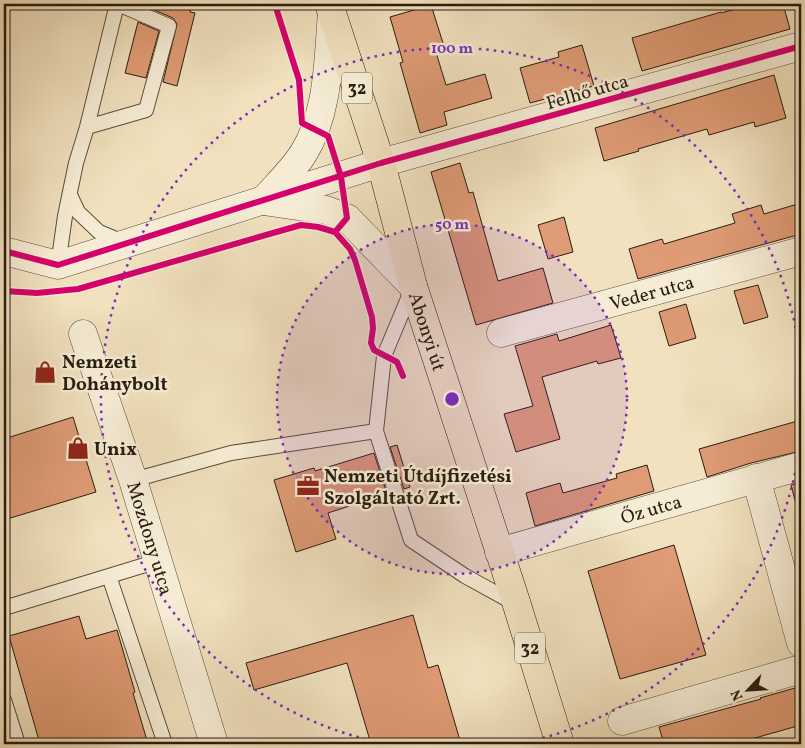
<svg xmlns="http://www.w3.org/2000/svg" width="805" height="748" font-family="Vollkorn,serif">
<rect width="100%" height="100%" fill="#f1e1be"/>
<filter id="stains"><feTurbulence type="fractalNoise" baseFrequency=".004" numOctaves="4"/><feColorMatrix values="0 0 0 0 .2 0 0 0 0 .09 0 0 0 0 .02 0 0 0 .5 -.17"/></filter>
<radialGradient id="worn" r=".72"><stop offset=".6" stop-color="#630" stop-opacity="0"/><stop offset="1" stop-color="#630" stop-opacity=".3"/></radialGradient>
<path fill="#df9b75" stroke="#281d10" d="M143,4H192L190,12L195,13L177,86L163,82L177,24L173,18L143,5Z
M754,4H783L790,29L642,71L632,38L721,12V13Z
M431,5L443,43L434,46L446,85L485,74L492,98L444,112L447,125L420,133L400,63L403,62L390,17Z
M138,22L159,31L146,78L125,73Z
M582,45L594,86L530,103L520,68L559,57L558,52Z
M774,75L786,118L755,127L754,122L709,135L707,129L638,149L639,151L604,161L595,128Z
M460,163L469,193L473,192L498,281L543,268L553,303L476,325L431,172Z
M801,203V234L638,279L629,249L662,239L664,244L735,223L732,214L761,205L764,214Z
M564,217L573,252L548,259L538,225Z
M758,285L768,317L744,324L734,291Z
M686,304L696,338L669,346L659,312Z
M611,325L621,358L598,364L597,361L542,377L560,439L516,452L504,414L533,406L515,346L557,334L559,341Z
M73,417L96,492L4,520V439Z
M801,420V451L751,463L707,477L699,449Z
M397,445L410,487L404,489L390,447Z
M374,453L387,494L328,513L336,539L296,552L274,480L314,468L315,471Z
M647,465L654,491L535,526L526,493L560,483L563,493L617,478L616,474Z
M801,482V503L796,504L791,485Z
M674,545L706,655L620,679L588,571Z
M413,615L428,668L438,665L461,744H371L347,663L254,690L246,663Z
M79,616L86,639L117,630L135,692L133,693L148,744H40L9,636Z
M795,688L801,708V725L748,740L749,741L738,744H664L659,727L761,699L760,698Z"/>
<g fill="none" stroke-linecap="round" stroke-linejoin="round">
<defs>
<path id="service" d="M87,127L146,110L169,26L118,4
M70,195L78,212L99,232L123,242
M58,265L65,216L76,163L87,127L117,4
M412,289L384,356L376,431L411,540L465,576L514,603
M133,480L231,453L376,431
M109,576L158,561
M4,608L109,576L165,744
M4,700L18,744"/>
<g id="minor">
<path d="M263,201C276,186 292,171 303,154C329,113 328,60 332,13"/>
<path d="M270,202L326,210L347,218L413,286"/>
<path d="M4,251L58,265L381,163L801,46"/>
<path id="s1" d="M501,333L801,251"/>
<path id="s2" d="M83,334L133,480L214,744"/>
<path d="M756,478L801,643"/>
<path id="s3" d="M499,552L801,466"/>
<path d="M622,721L801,669"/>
</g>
<g id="primary">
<path id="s4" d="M329,4L381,163L413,286L517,605L560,744"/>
</g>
</defs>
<use href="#service" stroke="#5a4e3c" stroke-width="16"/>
<use href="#minor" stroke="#5a4e3c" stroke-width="29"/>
<use href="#primary" stroke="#281d10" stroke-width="29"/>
<use href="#service" stroke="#f6ecd5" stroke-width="14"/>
<use href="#minor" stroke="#f6ecd5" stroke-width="28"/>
<use href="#primary" stroke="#f1e1be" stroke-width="28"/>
<defs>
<path id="cycleway" d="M277,11L299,80L302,123L328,136L341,177L347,218L335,232L350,249L355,260L372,317L373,328L371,343L374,350L397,362L403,376
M4,251L58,265L381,163L801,46
M4,291L37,293L78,289L301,225L318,227L335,232"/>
</defs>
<use href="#cycleway" stroke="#f6ecd5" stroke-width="9"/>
<use href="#cycleway" stroke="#d6006c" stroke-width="6"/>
</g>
<circle cx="452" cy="399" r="175" fill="#7b2cbf" fill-opacity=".12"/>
<g fill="none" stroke="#7b2cbf" stroke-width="2.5" stroke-dasharray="2.5 5">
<circle cx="452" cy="399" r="175"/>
<path d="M801 436A351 351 0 0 1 516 744M388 744A351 351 0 1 1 801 362"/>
</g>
<defs>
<symbol id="shop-bare" viewBox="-9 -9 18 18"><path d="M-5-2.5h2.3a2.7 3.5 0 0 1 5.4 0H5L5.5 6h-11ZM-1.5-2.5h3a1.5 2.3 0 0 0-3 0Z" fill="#8f2418" stroke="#f6ecd5" stroke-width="2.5" paint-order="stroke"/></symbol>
<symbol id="office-bare" viewBox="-9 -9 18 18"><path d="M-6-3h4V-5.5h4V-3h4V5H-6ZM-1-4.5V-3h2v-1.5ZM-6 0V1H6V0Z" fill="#8f2418" stroke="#f6ecd5" stroke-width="2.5" paint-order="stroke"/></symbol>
</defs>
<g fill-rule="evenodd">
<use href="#shop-bare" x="29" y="356" width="32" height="32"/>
<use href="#shop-bare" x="62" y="432" width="32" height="32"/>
<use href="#office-bare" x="292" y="470" width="32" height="32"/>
</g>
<g text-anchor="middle" stroke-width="5" stroke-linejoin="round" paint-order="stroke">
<g fill="#f6ecd5" stroke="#665b4b" stroke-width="1">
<rect x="342" y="72.5" width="30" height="31" rx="4"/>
<rect x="515" y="632.5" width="30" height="31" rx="4"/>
</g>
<g font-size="18" font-weight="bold" fill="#281d10">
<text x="357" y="94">32</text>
<text x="530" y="654">32</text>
</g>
<g font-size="19" fill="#281d10" stroke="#f6ecd5">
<text transform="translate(587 91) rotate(-16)" y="7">Felhő utca</text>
<text dy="7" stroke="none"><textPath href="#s1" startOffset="156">Veder utca</textPath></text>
<text dy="7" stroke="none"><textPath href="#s4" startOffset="342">Abonyi út</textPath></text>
<text dy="7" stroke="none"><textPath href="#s3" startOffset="158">Őz utca</textPath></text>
<text dy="7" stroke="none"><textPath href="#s2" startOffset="215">Mozdony utca</textPath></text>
</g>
<g font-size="19" font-weight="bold" fill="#281d10" stroke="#f6ecd5" text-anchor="start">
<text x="62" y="368">Nemzeti<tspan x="62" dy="22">Dohánybolt</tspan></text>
<text x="94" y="455">Unix</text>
<text x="324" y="482">Nemzeti Útdíjfizetési<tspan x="324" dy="22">Szolgáltató Zrt.</tspan></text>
</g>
</g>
<circle cx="452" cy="399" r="8" fill="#7b2cbf" stroke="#f6ecd5" stroke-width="2.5"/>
<g font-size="15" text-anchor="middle" font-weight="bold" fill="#7b2cbf" stroke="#f6ecd5" stroke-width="5" stroke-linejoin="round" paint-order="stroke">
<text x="452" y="53">100 m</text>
<text x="452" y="229">50 m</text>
</g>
<rect width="805" height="748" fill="none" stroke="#f1e1be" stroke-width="20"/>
<rect x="5" y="5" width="795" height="738" fill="none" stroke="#281d10" stroke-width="2.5"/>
<rect x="10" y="10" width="785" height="728" fill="none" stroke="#281d10"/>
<g transform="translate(748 690) rotate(245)" stroke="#f6ecd5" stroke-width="4" paint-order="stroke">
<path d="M0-4L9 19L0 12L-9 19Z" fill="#281d10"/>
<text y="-8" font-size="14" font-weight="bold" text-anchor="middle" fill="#281d10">N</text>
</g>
<rect width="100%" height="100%" filter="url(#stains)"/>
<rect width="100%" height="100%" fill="url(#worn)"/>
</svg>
